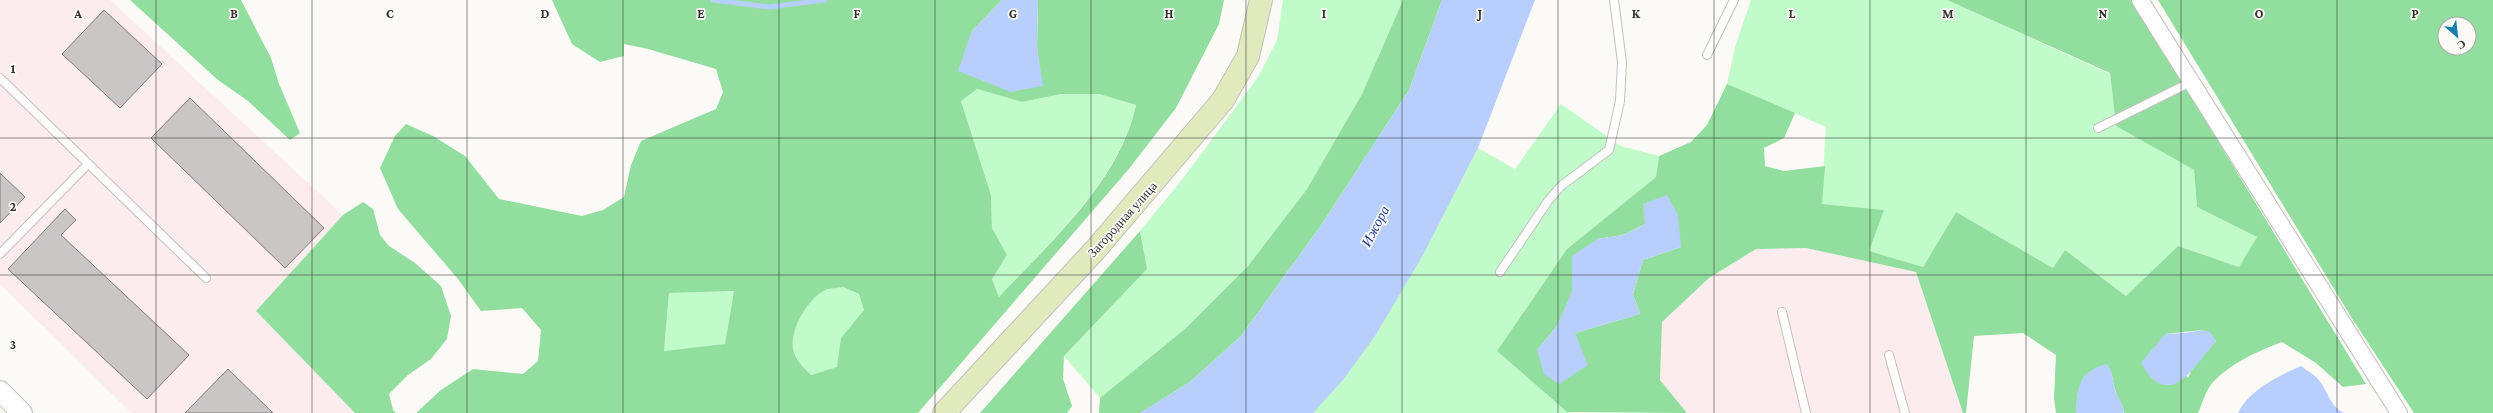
<svg xmlns="http://www.w3.org/2000/svg" width="2493" height="413" font-family="'Crimson Pro',serif">
<rect width="100%" height="100%" fill="#fcfaf7"/>
<path fill="#fcecee" d="M0,0H110L343,215L256,311L355,413H131L0,284Z
M1806,248L1916,272L1963,413H1687L1660,380L1662,322L1709,278L1756,249Z"/>
<path fill="#c1fbca" d="M1283,0H1403L1362,94L1307,189L1248,266L1185,329L1100,398L1064,356L1147,269L1140,231L1184,177L1258,77L1277,40Z
M1751,0H1947L2110,74L2116,126L2194,170L2197,207L2257,237L2239,267L2178,246L2126,296L2065,250L2053,268L1956,212L1923,267L1869,251L1883,210L1821,204L1826,127L1727,84L1735,47Z
M977,89L1022,102L1061,94H1099L1136,105C1119,181 1050,241 999,297L992,279L1007,255L992,228L991,195L961,101Z
M1561,104L1621,146L1659,156L1656,177L1567,249L1497,351L1567,412L1572,413H1313C1384,334 1430,241 1478,148L1515,169Z
M843,287L859,294L865,310L841,338L838,367L811,375C803,367 795,360 793,347C790,328 810,295 828,289C833,288 839,288 843,287Z
M734,291L725,345L664,351L669,293Z"/>
<path fill="#91de9f" fill-rule="evenodd" d="M130,0H241L271,58L279,84L300,133L290,140L248,101L218,80Z
M552,0H1002L971,32L1042,86L1037,47L1038,0H1224L1219,24L1176,108L1128,170L918,413H416L441,390L473,369L523,374L538,361L541,330L522,308L481,311L458,279L398,209L380,168L395,136L406,124L433,136L465,156L499,199L582,216L603,210L624,197L631,165L641,141L716,109L723,92L716,69L648,49L624,44V56L600,62L572,44ZM977,89L1022,102L1061,94H1099L1136,105C1120,181 1050,242 999,297L992,279L1007,255L992,228L991,195L961,101ZM843,287L859,294L864,310L841,338L837,367L811,375C803,367 795,360 793,348C790,328 810,295 828,289C833,288 839,288 843,287ZM734,291L725,344L664,351L669,293Z
M1403,0H1442L1409,90L1322,224L1241,336L1190,382L1140,413H1099L1100,398L1185,329L1248,266L1307,189L1362,94Z
M1947,0H2132L2366,384L2343,387L2316,363L2282,342C2258,351 2231,363 2213,382C2206,390 2202,404 2198,413H2124C2123,403 2117,398 2115,389C2112,379 2113,373 2107,365C2078,371 2078,388 2076,413H2056L2054,398L2056,355L2023,333L1974,336L1966,413H1963L1916,272L1806,248L1756,249L1709,278L1662,322L1660,380L1687,413L1567,412L1497,351L1567,249L1656,177L1659,156L1691,142L1707,125L1727,84L1795,113L1784,138L1764,148L1765,166L1784,171L1825,166L1822,204L1884,210L1869,251L1923,267L1956,212L2053,268L2065,250L2126,296L2178,246L2239,267L2257,237L2197,207L2194,170L2116,126L2110,73ZM1645,224L1681,247L1643,260L1633,294L1640,314L1575,333L1537,350L1557,326L1597,239L1623,235ZM2202,330L2216,341L2192,369L2188,378L2165,334Z
M2158,0H2493V413H2414L2353,320ZM2445,24H2469V48H2445Z
M363,202L373,209L380,235L389,246L415,263L441,286L451,316L447,339L431,359L408,375L389,394L393,410L396,413H355L256,311L343,215Z
M1140,231L1147,269L1064,356L1063,379L1072,406L1067,413H980Z"/>
<path fill="#b8cffe" d="M1002,0H1038L1037,47L1043,86L1011,92L958,71L971,32Z
M1442,0H1535L1478,148L1423,255L1375,336L1343,380L1313,413H1140L1190,382L1241,336L1322,224L1409,90Z
M1667,195L1678,215L1681,247L1643,260L1633,294L1640,314L1575,333L1588,365L1559,384L1544,374L1537,350L1557,326L1572,291V256L1597,239L1623,235L1645,224L1643,204Z
M2202,330L2210,332L2216,341C2194,367 2169,413 2141,363L2165,334L2184,333Z
M2107,364C2113,373 2112,379 2115,389C2117,398 2123,403 2124,413H2076C2077,388 2079,371 2107,364Z
M2301,366C2306,370 2312,373 2317,378C2328,389 2329,406 2344,413H2238C2249,390 2278,376 2301,366Z"/>
<g fill="none" stroke-linecap="round" stroke-linejoin="round">
<path stroke="#b8cffe" stroke-width="5" d="M713,0L769,7L825,0"/>
</g>
<path fill="#c9c6c5" stroke="#7f7c7b" d="M104,10L162,64L120,108L62,54Z
M190,98L324,228L285,268L151,138Z
M0,173L25,197L0,223Z
M65,209L76,220L61,235L189,355L147,399L8,269Z
M228,369L273,413H185Z"/>
<g fill="none" stroke-linecap="round" stroke-linejoin="round">
<defs>
<path id="service" d="M1707,55L1734,0
M0,78L206,278
M2098,128L2191,82
M0,254L88,164
M1500,272L1548,201L1561,186L1609,150L1620,101L1622,62L1614,0
M1782,312L1806,413
M1889,355L1905,413"/>
<path id="minor" d="M2140,0L2399,413"/>
<path id="tertiary" d="M0,391L22,413"/>
<path id="secondary" d="M944,413L1096,249L1223,100L1248,56L1261,0"/>
</defs>
<use href="#service" stroke="#c2c0bd" stroke-width="10"/>
<use href="#minor" stroke="#c2c0bd" stroke-width="18"/>
<use href="#tertiary" stroke="#c2c0bd" stroke-width="22"/>
<use href="#secondary" stroke="#c2c0bd" stroke-width="24"/>
<use href="#service" stroke="#fff" stroke-width="8"/>
<use href="#minor" stroke="#fff" stroke-width="16"/>
<use href="#tertiary" stroke="#fff" stroke-width="20"/>
<use href="#secondary" stroke="#e0eabd" stroke-width="22"/>
</g>
<path fill="none" stroke="#323130" stroke-width="1" stroke-opacity="0.55" d="M156,0V413M312,0V413M467,0V413M623,0V413M779,0V413M935,0V413M1091,0V413M1246,0V413M1402,0V413M1558,0V413M1714,0V413M1870,0V413M2026,0V413M2181,0V413M2337,0V413M0,138H2493M0,275H2493"/>
<g text-anchor="middle" stroke-width="3.5" stroke-linejoin="round" paint-order="stroke">
<g font-size="13" fill="#323130" stroke="#fcfaf7">
<text transform="translate(1122 219) rotate(-48)" y="5">Загородная улица</text>
</g>
<g font-size="14" font-style="italic" fill="#19398e" stroke="#fcfaf7">
<text transform="translate(1375 226) rotate(-62)" y="5">Ижора</text>
</g>
</g>
<g font-size="13" text-anchor="middle" font-weight="bold" fill="#323130" stroke="#fcfaf7" stroke-width="3.5" stroke-linejoin="round" paint-order="stroke">
<text x="78" y="18">A</text>
<text x="234" y="18">B</text>
<text x="390" y="18">C</text>
<text x="545" y="18">D</text>
<text x="701" y="18">E</text>
<text x="857" y="18">F</text>
<text x="1013" y="18">G</text>
<text x="1169" y="18">H</text>
<text x="1324" y="18">I</text>
<text x="1480" y="18">J</text>
<text x="1636" y="18">K</text>
<text x="1792" y="18">L</text>
<text x="1948" y="18">M</text>
<text x="2103" y="18">N</text>
<text x="2259" y="18">O</text>
<text x="2415" y="18">P</text>
<text x="13" y="73">1</text>
<text x="13" y="211">2</text>
<text x="13" y="349">3</text>
</g>
<g transform="translate(2457 36) rotate(152)"><circle r="19" fill="#fcfaf7" stroke="#abaaa7"/>
<path d="M0-3L7 15L0 10L-7 15Z" fill="#167ea8"/>
<text y="-6" font-size="11" font-weight="bold" text-anchor="middle" fill="#323130">С</text>
</g>
</svg>
